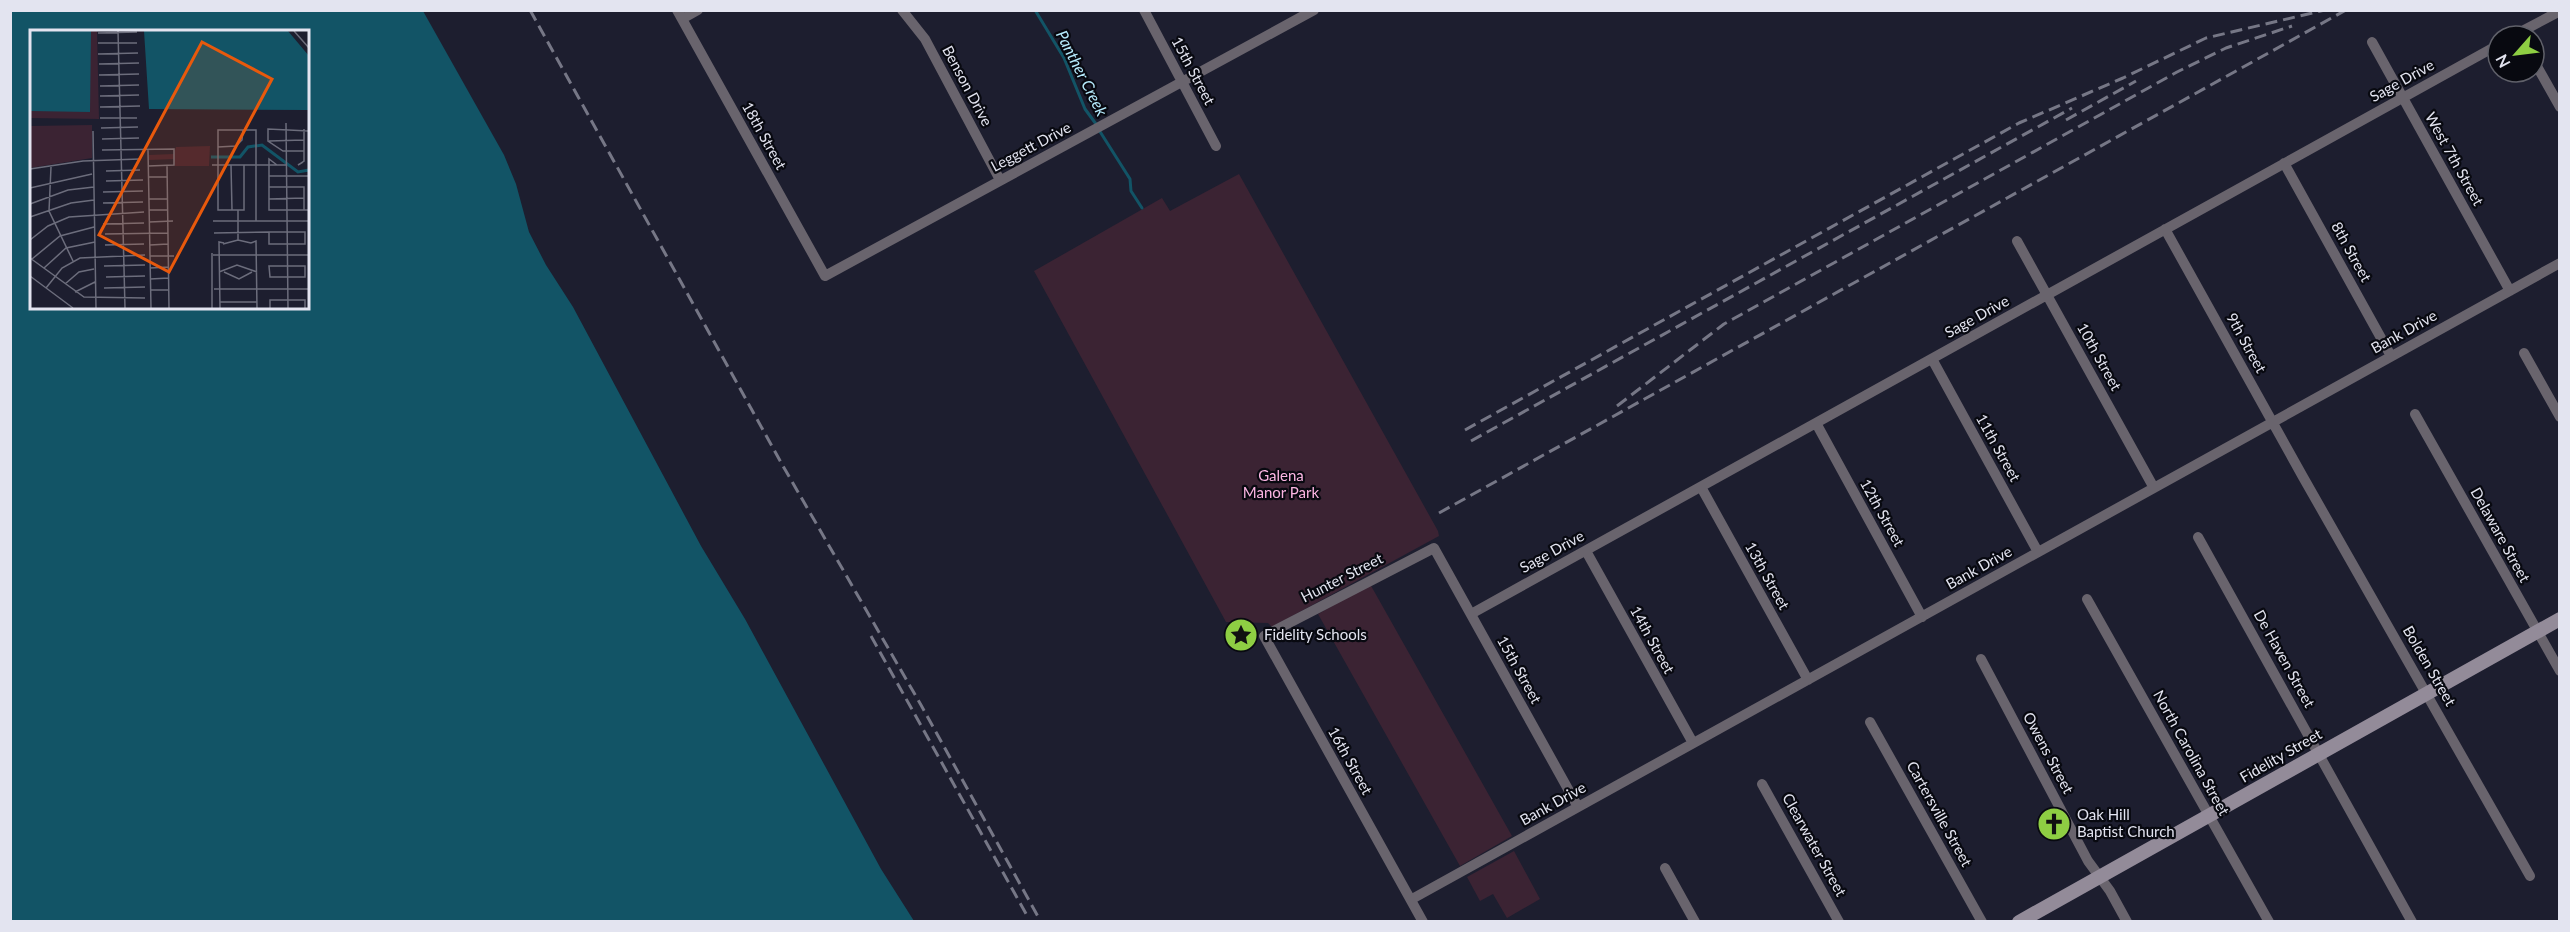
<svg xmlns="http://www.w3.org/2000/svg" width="2570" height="932" font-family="Lato,sans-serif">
<rect width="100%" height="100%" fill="#1d1e2f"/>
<path fill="#3b2333" d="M1239,174L1438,531L1439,536L1272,627L1268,623L1226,622L1034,271L1162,198L1170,211Z
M1370,584L1512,836L1460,866L1318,614Z
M1514,851L1540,899L1507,918L1493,894L1480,901L1467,877Z"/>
<path fill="#125466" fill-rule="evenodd" d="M10,11H423L504,155L516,184L529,232L546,265L573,307L701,546L745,619L881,869L914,921H11ZM32,32H308V308H32Z"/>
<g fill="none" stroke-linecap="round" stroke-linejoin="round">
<path stroke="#125466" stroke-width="3" d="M1035,10L1064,58L1085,109L1096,124
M1099,130L1130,179L1131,191L1142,208"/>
<path stroke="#69646d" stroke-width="10" d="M677,10L825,276L1314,10
M902,10L925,39L1000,180
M1144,10L1216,146
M682,19L698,10
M2513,36L2560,11
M2372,42L2510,291
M2534,61L2560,107
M2284,163L2391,356
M2165,229L2303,477L2530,876
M2017,241L2154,488
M2524,353L2560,417
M1932,359L2038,552
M2415,414L2560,671
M1816,423L1922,617
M1701,487L1808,680
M2198,537L2412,922
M1586,551L1693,743
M2087,599L2269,922
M1471,614L2498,45
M1981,659L2088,861L2110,891L2127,922
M1870,722L1982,922
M1762,784L1839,922
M1665,868L1695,922
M1412,899L2560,263
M1423,922L1264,636L1434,548L1578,807"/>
<path stroke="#938b99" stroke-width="14" d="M2019,922L2560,619"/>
<path stroke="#767786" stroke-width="3" stroke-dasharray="12 6" stroke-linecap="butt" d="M530,10L783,466L921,705L1041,922
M2066,120L2136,81
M1617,406L1724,324L2177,72L2226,48L2292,26
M1465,430L2019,123L2123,78L2206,38L2325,10
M1471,441L2072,108
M1439,513L2346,10
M871,636L1029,919"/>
</g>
<defs>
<symbol id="sight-disc" viewBox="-11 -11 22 22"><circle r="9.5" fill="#8ece43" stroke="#080910"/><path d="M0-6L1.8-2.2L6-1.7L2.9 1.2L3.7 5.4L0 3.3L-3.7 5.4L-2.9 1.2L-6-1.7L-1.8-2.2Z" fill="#111"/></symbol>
<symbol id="church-disc" viewBox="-11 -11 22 22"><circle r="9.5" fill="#8ece43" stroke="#080910"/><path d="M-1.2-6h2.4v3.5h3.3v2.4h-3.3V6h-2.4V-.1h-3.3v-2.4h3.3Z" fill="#111"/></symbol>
</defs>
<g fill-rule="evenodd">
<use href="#sight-disc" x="1222" y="616" width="38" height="38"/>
<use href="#church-disc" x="2035" y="805" width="38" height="38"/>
</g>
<g text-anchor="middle" stroke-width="4.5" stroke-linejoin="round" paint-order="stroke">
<g font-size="15" fill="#e3e4f0" stroke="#080910">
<text transform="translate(1193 71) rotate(62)" y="5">15th Street</text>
<text transform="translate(2402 81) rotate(-29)" y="5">Sage Drive</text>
<text transform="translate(967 86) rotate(62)" y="5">Benson Drive</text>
<text transform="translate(764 136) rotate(61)" y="5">18th Street</text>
<text transform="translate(1031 147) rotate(-28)" y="5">Leggett Drive</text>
<text transform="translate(2454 159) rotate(61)" y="5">West 7th Street</text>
<text transform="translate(2351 252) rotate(61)" y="5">8th Street</text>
<text transform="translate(1977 317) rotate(-29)" y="5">Sage Drive</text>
<text transform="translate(2404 332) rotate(-29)" y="5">Bank Drive</text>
<text transform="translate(2246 343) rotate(61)" y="5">9th Street</text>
<text transform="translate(2099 357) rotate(61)" y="5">10th Street</text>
<text transform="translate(1998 448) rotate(61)" y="5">11th Street</text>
<text transform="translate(1882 513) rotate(61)" y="5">12th Street</text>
<text transform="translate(2500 535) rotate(61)" y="5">Delaware Street</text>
<text transform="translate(1552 552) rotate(-29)" y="5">Sage Drive</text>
<text transform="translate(1979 568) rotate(-29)" y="5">Bank Drive</text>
<text transform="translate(1767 576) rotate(61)" y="5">13th Street</text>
<text transform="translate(1342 578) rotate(-27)" y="5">Hunter Street</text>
<text transform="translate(1652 640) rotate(61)" y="5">14th Street</text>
<text transform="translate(2284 659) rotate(61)" y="5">De Haven Street</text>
<text transform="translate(2429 666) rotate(60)" y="5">Bolden Street</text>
<text transform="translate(1519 670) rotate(61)" y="5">15th Street</text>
<text transform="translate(2048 753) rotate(62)" y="5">Owens Street</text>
<text transform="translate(2191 753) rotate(61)" y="5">North Carolina Street</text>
<text transform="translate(2281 756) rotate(-30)" y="5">Fidelity Street</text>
<text transform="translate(1350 761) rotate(61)" y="5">16th Street</text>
<text transform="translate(1553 804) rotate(-29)" y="5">Bank Drive</text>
<text transform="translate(1939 814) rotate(61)" y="5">Cartersville Street</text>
<text transform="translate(1814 845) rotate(61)" y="5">Clearwater Street</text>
</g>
<g font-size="15" fill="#fbb5e2" stroke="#080910">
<text x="1281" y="481">Galena<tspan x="1281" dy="17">Manor Park</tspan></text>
</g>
<g font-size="15" fill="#e3e4f0" stroke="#080910" text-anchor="start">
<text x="1264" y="640">Fidelity Schools</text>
<text x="2077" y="820">Oak Hill<tspan x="2077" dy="17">Baptist Church</tspan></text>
</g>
<g font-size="16" font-style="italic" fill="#b6ebfd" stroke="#080910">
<text transform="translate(1082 73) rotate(63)" y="6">Panther Creek</text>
</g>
</g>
<g transform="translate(30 30)">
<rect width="279" height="279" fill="#1d1e2f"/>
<path d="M0,1H67L69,89L0,88ZM62,95V128L0,138V96ZM180,116L179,136H145L144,129L119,130V125L144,124L146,117Z" fill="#3b2333"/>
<path d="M0,1H61L60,82L0,81ZM114,1H258L279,26V80L119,79Z" fill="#125466"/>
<path fill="none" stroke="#125466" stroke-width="3" d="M181,127H210L218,117L232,115L268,142L279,140"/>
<path fill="none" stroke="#6c6d7c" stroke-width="1.5" d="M88,1L95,278M264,1L279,18M68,3L107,2M68,13H107M68,24L108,23M69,34L109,33M69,45L109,44M70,56L109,55M70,66L109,65M70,77L110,76M70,88H107M256,93L258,278M71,98L108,97M63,101L66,278M72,109L109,108M239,111L274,110M188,117L206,116L212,110L213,100M72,120L144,119V135L118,136M118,120L121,278M274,121H253L238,111V99L279,101M273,132L268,135L274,131V99M137,135L139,278M182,135H256M201,135L202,180M214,135V180H188V100H226V191M247,135L239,129V180H279M21,137L19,181L43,231M0,139L53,131L110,129M76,141L110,140M239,146H279M118,147H137M76,151L113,150M239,157H274V180M0,158L62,144M73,162L113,161M119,169H138M239,169L274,168M73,173L113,172M0,174L38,160L64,157M119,180H138M208,180V210M0,187L41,173L64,170M183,191H279M119,192L143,191M73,194L114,193M184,203L239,202H275V214H239V202M75,204L138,203M0,210L18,196L39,187L114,182M221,213L226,211L227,278M193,214L208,210L221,213M75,215L114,214M120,215L138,214M182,223V278M183,225H279M120,226H144M0,228L54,267L115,268M2,229L30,206L64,197M74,236L115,235M239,236H275V247H240ZM14,238L36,218L65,212M120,238L139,237M189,242L207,235L227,242M194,242L209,249L222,242M0,246L43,278M76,247L115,246M120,249L139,248M35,254L49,242L64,239M16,258L32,238L50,228L115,225M74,258L115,257M184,259H279M120,260H139M45,262L65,252M190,272H227M190,278L189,212L194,213M240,278V270H275V278"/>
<path fill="#e8590c" fill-opacity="0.15" stroke="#e8590c" stroke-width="3" d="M172,12L242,49L139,242L69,205Z"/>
<rect width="279" height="279" fill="none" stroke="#e3e4f0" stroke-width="3"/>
</g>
<rect width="2570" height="932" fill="none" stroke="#e3e4f0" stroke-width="24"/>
<g transform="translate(2516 54) rotate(242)"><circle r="28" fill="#080910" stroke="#60616a" stroke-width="1.5"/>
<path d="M0-4.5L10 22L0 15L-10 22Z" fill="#8ece43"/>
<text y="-9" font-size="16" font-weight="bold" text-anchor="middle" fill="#e3e4f0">N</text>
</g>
</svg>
